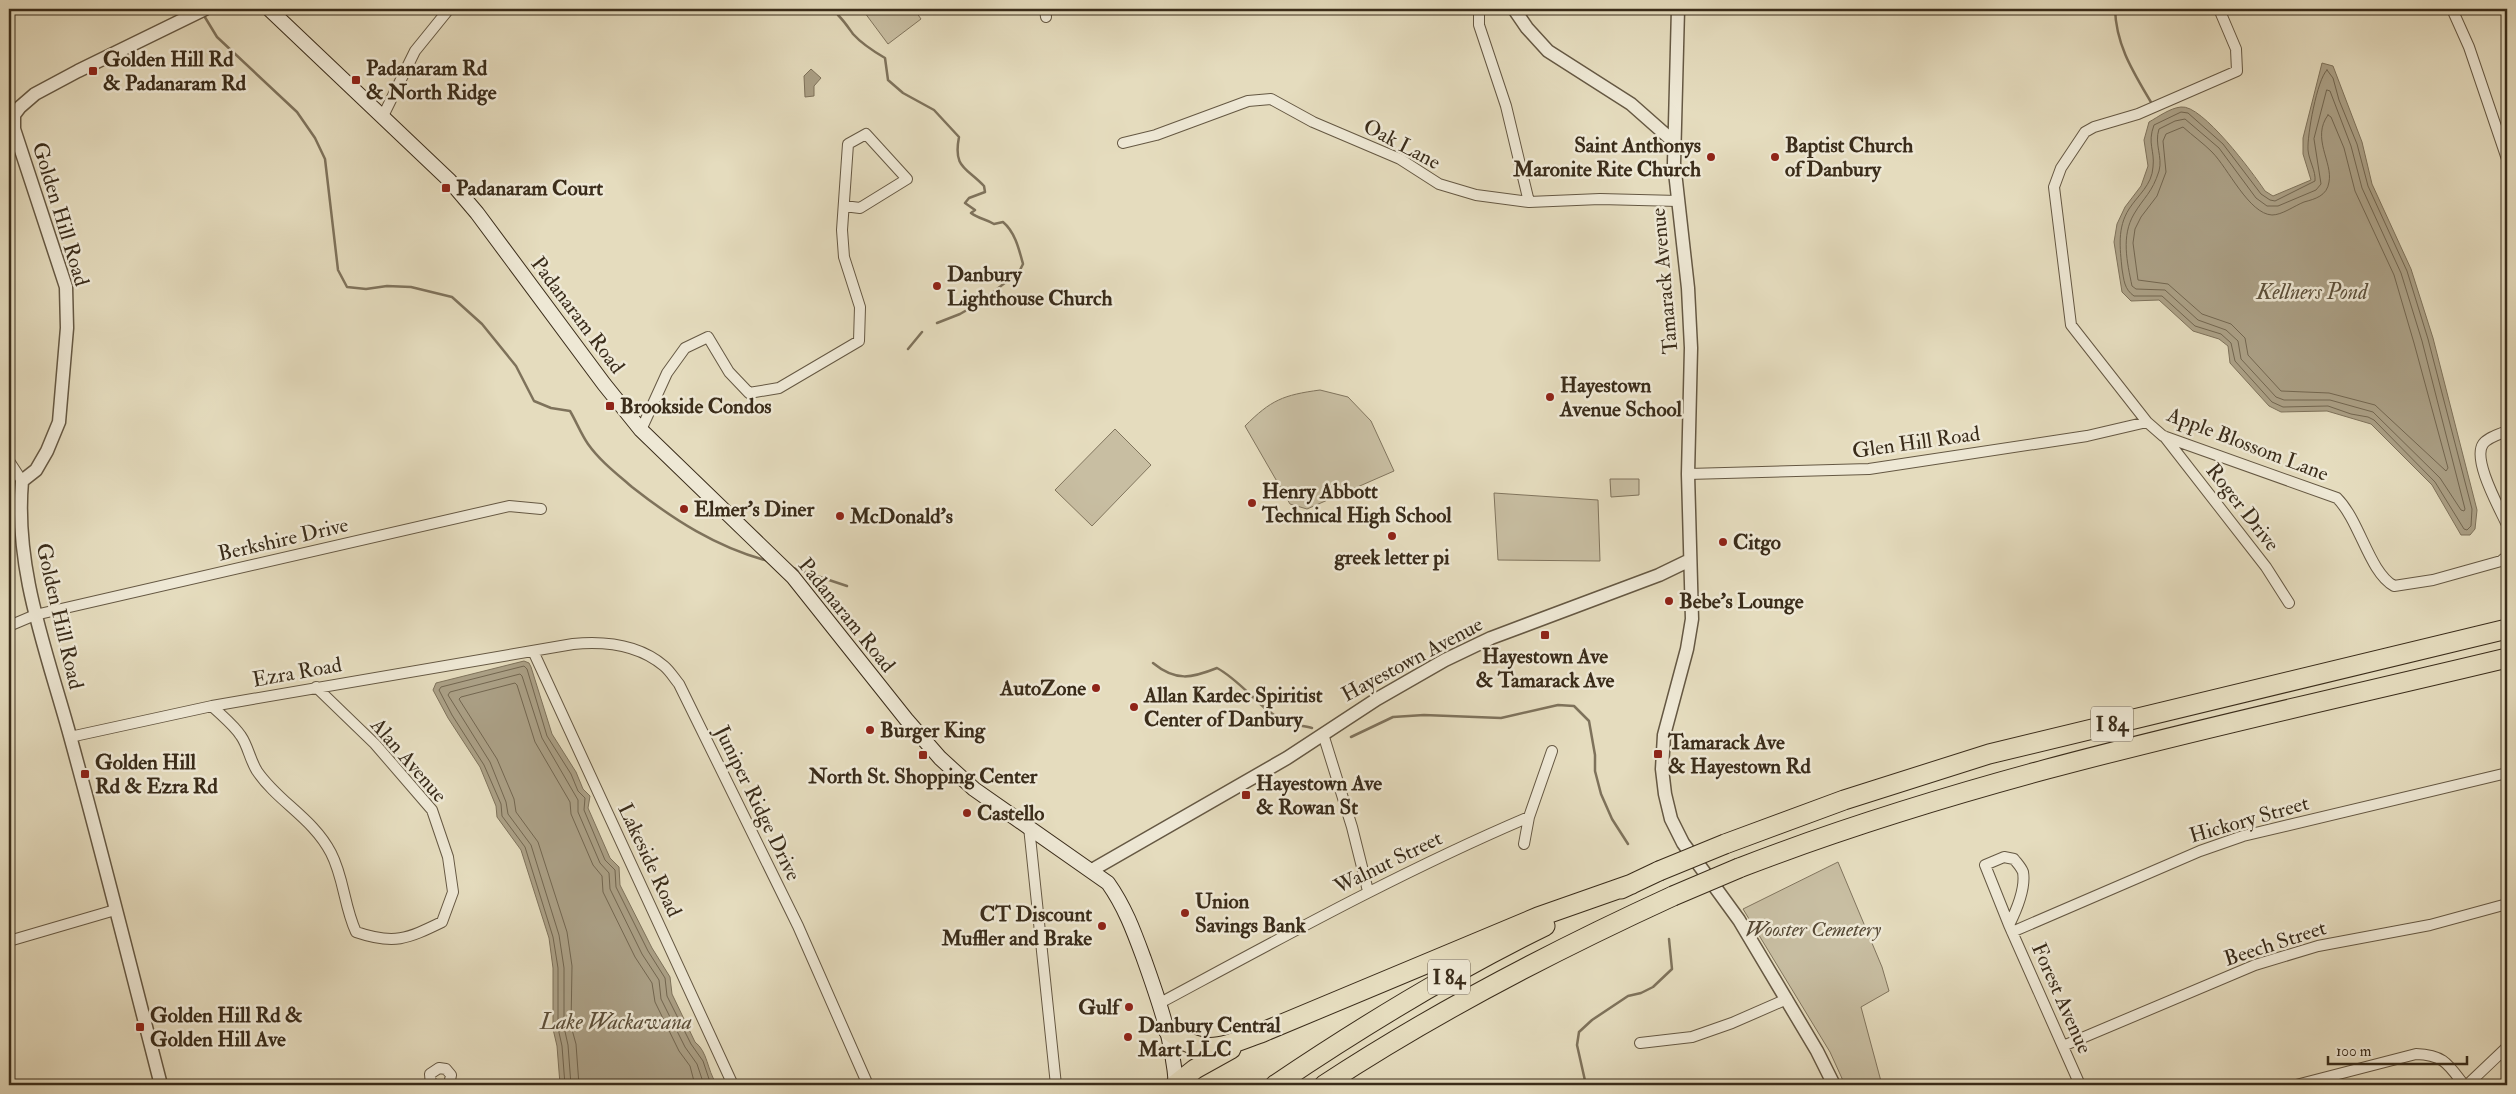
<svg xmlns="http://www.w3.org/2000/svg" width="2516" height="1094" font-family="'IM FELL Double Pica',serif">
<rect width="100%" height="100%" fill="#e5dcbe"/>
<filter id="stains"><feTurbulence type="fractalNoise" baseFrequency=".004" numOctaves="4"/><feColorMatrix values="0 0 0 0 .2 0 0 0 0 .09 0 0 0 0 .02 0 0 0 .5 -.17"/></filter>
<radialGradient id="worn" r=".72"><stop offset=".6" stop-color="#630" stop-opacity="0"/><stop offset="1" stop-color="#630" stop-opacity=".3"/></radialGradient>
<path fill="#c8bea2" stroke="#81755e" d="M862,9H914L921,19L888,44Z
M1320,390L1348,397L1371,421L1394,471L1307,509L1290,504L1245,426C1271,400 1283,395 1320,390Z
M1115,429L1151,465L1092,526L1055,490Z
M1610,479H1639V495L1611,497Z
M1494,493L1598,500L1600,561L1498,560Z
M1838,862L1882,967L1889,991L1861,1007L1882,1085H1845L1830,1052L1743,909Z"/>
<path fill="#aba086" stroke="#7e725b" d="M2322,63L2333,66L2362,142L2372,184L2411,269L2433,338L2477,510L2475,529L2470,535H2461L2432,485L2371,424L2327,411L2281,412L2269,406L2230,363L2228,346L2219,339L2193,331L2159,300L2131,301L2122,292L2114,242L2117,224L2125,207L2141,186L2148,166L2144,140L2149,122C2158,117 2170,108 2181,107C2202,104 2253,173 2265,191L2273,196L2311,180L2303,154V138Z
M811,69L821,78L814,86V96L805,97L804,76Z
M524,661L529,663L531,667L552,734L576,772L583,789L590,796L588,808L610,858L619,867L620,885L652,948L670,977L672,994L695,1042C708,1052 707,1070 716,1083L714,1085L560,1084L557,1046L553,1029V968L549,938L521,850L497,817L496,806L480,767L448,718L433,690L436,683Z"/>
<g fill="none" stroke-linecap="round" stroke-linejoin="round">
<path stroke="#726650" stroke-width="1" d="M2327,70L2333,78L2339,100L2357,144L2368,186L2407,271L2428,339L2472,509L2471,526L2467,530L2464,529L2435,482L2374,420L2368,417L2351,414L2328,406L2283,407L2272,402L2235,361L2231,343L2221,334L2195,326L2162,296H2134C2124,289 2124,280 2122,269C2120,248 2117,228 2129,209C2138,195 2152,185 2153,167C2155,150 2147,144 2154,125L2181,112L2188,113L2223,144L2261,194L2270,200L2275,201L2315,181C2316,171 2309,161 2308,150C2307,136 2317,79 2327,70Z
M2327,90L2330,91L2351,146L2362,188L2401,273L2422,341L2465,509L2464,511L2461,510L2440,478L2373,412L2330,400H2284L2276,397L2241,359L2238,341L2226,330L2198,320L2165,290L2136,289L2132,286C2127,262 2121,236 2134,214C2144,197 2152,193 2159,171C2163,157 2154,144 2159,129L2175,121L2185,119L2219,148L2256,198L2267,206H2278L2316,190L2321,184L2314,139Z
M2328,115L2331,117L2344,148L2355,191L2394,275L2414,343L2448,468L2446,471L2375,405L2329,393L2281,391L2248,355L2245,338L2231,324L2202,314L2168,284L2138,280L2133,243L2135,229L2141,217L2157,196L2166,172L2163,141L2166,134L2183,127C2193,136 2203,143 2212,152C2228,168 2249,214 2272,215C2282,215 2294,206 2304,202C2315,199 2327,196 2329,182C2333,162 2311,138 2328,115Z
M565,1085L562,1046L558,1028V968L553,937L525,847L502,816L501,804L484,765L452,715L439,690L441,687L524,666L527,669L547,736L571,774L578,791L585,798L584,810L605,860L615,870L616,887L648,951L665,978L667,996L691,1044L703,1061L711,1085
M571,1085L568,1045L564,1027V968L559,935L531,845L508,814L506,802L490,762L448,695L450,692L520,674L522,676L542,738L578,800V812L600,863L609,873L610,889L642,954L659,980L661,999L685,1047L697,1064L704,1085
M579,1085L576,1044L571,1026L572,966L567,932L538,842L516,812L514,799L497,759L459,699L461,697L515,683L517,685L535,742L570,802L571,814L593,865L602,876L603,892L635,957L652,983L655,1002L679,1051L690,1066L695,1085"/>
<path stroke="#7e725b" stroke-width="2.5" d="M838,9V15C844,21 848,27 853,34C862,44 873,51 885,58L888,80L903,93L934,110L959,137C953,168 966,167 984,186L985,192L969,198L965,203L975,210L971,213C979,219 986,219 994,224L1003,222C1015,232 1019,249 1023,264L1019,272L979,303L960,314L937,323
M2115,9C2116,46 2134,73 2152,104
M203,14L217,37L297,112L315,138L325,159L338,270L347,287L366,289L387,286L411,287L452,297L482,324L516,366L534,401L551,408L570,411C576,421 581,434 588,444C600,461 617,474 632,487C674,520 716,547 768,561
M908,349L922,332
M793,568L847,586
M1153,663C1176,682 1192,678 1217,668C1243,682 1261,711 1286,722C1294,725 1304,726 1312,728
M1351,737L1393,717L1424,715L1501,718L1558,705L1574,706L1589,721L1595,755V771L1601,794L1612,819L1628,844
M1586,1085L1577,1045L1579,1032L1592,1020L1628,996L1641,993L1653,987L1672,969L1669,939"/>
<defs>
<path id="minor" d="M1045,9L1046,17
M1479,9V25L1506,106L1529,202
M2219,9L2236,49L2237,71L2138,114L2094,127L2085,132L2061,168L2054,187L2071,325L2147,422L2163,436L2337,498C2360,521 2369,572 2394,586L2433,580L2501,561L2507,556
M2452,9L2469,47L2507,159
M383,116L415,51L449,9
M1123,143L1156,135L1248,101L1271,99L1313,122L1400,159L1439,184L1476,195L1529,202L1600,199L1678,201
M641,430L667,373L685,348L708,337L729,372L749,393L779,388L859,341L860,307L844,257L842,230L848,144L866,134L907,179L860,208L844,206
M2507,431C2500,434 2488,437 2483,444C2472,460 2500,509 2507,525
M2164,436L2266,567L2289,603
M9,461L22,481
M1688,474L1869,469L2087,436L2147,422
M9,626L35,615L509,506L541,509
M533,651L733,1085
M212,706C221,715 234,725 241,736C248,746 250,760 257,771C278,802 313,818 331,853C344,878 344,906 356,932C394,945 407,939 442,922L453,892L448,857L432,810L375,744L316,687
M1323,734L1352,827L1368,891
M70,737L212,706L573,644C604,641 639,645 664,666C670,671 674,678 679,684L798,926L868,1085
M1029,827L1056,1085
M1524,844L1529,817L1552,751
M2009,925C2016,911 2026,889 2023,872C2021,867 2017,863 2014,859L2004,857L1985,865L2009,925L2080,1085
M2012,932L2200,851L2243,836L2507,773
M9,941L115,910
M1160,1003C1281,938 1402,871 1529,817
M1640,1043L1692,1037L1732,1023L1787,999
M2063,1046L2255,965L2318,946L2430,925L2507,904
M431,1085L430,1074L439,1068L446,1069L451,1075L449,1085
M2296,1085L2416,1054C2444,1055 2448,1064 2464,1085
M2467,1085L2507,1047"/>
<path id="tertiary" d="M1514,9L1527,28L1548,51L1631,104L1674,142
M1678,9L1674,163L1688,288L1691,348L1688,474L1692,619L1687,649L1664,735L1662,769L1665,794L1671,819L1683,843L1739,920L1817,1051L1834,1085
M1092,870L1287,758L1377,699L1445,660L1491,638L1659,575L1690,560
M161,1085C131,969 102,852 70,736C47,652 14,569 22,481L36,470L47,451L59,422L67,328L66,287L14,129V115L20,107L35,94L78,71L205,9"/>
<path id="secondary" d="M269,9L449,180L477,213L604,384L641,430L793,577L906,719L940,758L974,789L1108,883C1125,907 1134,932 1144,959C1159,1001 1173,1041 1176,1085"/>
<path id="motorway" d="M1725,844L1844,800L1989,754L2507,629
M1739,868C1987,772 2249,720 2507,658
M1621,889L1659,871
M1168,1030C1205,1059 1224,1046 1263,1032L1538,917L1632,884
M1176,1084L1195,1069L1231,1049
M1275,1085C1361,1027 1451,972 1545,926
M1324,1085C1435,1012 1553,951 1673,896"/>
</defs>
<use href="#minor" stroke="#655843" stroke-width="12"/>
<use href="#tertiary" stroke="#655843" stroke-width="15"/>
<use href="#secondary" stroke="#3a2c1a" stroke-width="16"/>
<use href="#motorway" stroke="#3a2c1a" stroke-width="21"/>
<use href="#minor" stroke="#eee8d5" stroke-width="10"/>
<use href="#tertiary" stroke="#eee8d5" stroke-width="12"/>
<use href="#secondary" stroke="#eee8d5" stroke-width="14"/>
<use href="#motorway" stroke="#e5dcbe" stroke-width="19"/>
<defs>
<path id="motorway-bridge" d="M1659,871L1725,844
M1673,896L1739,868"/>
</defs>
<use href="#motorway-bridge" stroke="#3a2c1a" stroke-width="21" stroke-linecap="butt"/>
<use href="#motorway-bridge" stroke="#e5dcbe" stroke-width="19"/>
</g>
<g fill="#8f2418" stroke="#eee8d5" stroke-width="2">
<rect x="88" y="66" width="10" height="10" rx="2.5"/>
<rect x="351" y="75" width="10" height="10" rx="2.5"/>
<circle cx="1711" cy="157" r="5"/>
<circle cx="1775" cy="157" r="5"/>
<rect x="441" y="183" width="10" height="10" rx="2.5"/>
<circle cx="937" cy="286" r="5"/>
<circle cx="1550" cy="397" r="5"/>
<rect x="605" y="401" width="10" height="10" rx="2.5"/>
<circle cx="1252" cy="503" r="5"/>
<circle cx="684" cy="509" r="5"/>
<circle cx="840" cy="516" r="5"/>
<circle cx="1392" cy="536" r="5"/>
<circle cx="1723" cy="542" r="5"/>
<circle cx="1669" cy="601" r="5"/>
<rect x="1540" y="630" width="10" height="10" rx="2.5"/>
<circle cx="1096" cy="688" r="5"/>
<circle cx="1134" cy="707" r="5"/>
<circle cx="870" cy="730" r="5"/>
<rect x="1653" y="749" width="10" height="10" rx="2.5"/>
<rect x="918" y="750" width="10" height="10" rx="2.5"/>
<rect x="80" y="769" width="10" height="10" rx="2.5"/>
<rect x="1241" y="790" width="10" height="10" rx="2.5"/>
<circle cx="967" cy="813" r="5"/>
<circle cx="1185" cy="913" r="5"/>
<circle cx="1102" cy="926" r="5"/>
<circle cx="1129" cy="1007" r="5"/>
<rect x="135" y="1022" width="10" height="10" rx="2.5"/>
<circle cx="1128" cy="1037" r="5"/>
</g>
<g text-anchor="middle" stroke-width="5" stroke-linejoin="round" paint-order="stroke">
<g fill="#eee8d5" stroke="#706452" stroke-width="1">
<rect x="2091" y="706.5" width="42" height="35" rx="4"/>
<rect x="1428" y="959.5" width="42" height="35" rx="4"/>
</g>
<g font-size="20" font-weight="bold" fill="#3a2c1a">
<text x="2112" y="731">I 84</text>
<text x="1449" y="984">I 84</text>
</g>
<g font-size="21" font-weight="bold" fill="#3a2c1a" stroke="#eee8d5" text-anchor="start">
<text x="103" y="66">Golden Hill Rd<tspan x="103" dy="24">&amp; Padanaram Rd</tspan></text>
<text x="366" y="75">Padanaram Rd<tspan x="366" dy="24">&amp; North Ridge</tspan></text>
<text x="1701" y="152" text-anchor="end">Saint Anthonys<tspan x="1701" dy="24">Maronite Rite Church</tspan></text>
<text x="1785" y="152">Baptist Church<tspan x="1785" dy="24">of Danbury</tspan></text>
<text x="456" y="195">Padanaram Court</text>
<text x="947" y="281">Danbury<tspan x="947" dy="24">Lighthouse Church</tspan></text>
<text x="1560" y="392">Hayestown<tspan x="1560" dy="24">Avenue School</tspan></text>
<text x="620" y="413">Brookside Condos</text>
<text x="1262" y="498">Henry Abbott<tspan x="1262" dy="24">Technical High School</tspan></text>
<text x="694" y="516">Elmer's Diner</text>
<text x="850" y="523">McDonald's</text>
<text x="1733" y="549">Citgo</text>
<text x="1392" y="564" text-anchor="middle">greek letter pi</text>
<text x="1679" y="608">Bebe's Lounge</text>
<text x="1545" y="663" text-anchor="middle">Hayestown Ave<tspan x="1545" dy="24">&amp; Tamarack Ave</tspan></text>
<text x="1086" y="695" text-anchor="end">AutoZone</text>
<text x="1144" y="702">Allan Kardec Spiritist<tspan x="1144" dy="24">Center of Danbury</tspan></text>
<text x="880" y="737">Burger King</text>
<text x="1668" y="749">Tamarack Ave<tspan x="1668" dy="24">&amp; Hayestown Rd</tspan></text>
<text x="95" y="769">Golden Hill<tspan x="95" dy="24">Rd &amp; Ezra Rd</tspan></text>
<text x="923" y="783" text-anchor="middle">North St. Shopping Center</text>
<text x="1256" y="790">Hayestown Ave<tspan x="1256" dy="24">&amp; Rowan St</tspan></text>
<text x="977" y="820">Castello</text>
<text x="1195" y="908">Union<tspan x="1195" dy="24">Savings Bank</tspan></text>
<text x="1092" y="921" text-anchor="end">CT Discount<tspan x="1092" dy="24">Muffler and Brake</tspan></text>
<text x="1119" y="1014" text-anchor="end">Gulf</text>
<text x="150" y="1022">Golden Hill Rd &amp;<tspan x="150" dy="24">Golden Hill Ave</tspan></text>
<text x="1138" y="1032">Danbury Central<tspan x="1138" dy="24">Mart LLC</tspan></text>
</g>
<g font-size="21" fill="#3a2c1a" stroke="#eee8d5">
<text transform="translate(1402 144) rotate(28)" y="7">Oak Lane</text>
<text transform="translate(61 214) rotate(73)" y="7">Golden Hill Road</text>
<text transform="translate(1664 281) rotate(-95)" y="7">Tamarack Avenue</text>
<text transform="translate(578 315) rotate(53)" y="7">Padanaram Road</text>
<text transform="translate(1916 442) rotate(-8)" y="7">Glen Hill Road</text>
<text transform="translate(2248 444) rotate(21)" y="7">Apple Blossom Lane</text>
<text transform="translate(2243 507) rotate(52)" y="7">Roger Drive</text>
<text transform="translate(283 539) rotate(-13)" y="7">Berkshire Drive</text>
<text transform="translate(847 615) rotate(51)" y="7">Padanaram Road</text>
<text transform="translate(60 616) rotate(77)" y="7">Golden Hill Road</text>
<text transform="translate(1412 659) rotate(-28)" y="7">Hayestown Avenue</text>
<text transform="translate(297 672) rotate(-10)" y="7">Ezra Road</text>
<text transform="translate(409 760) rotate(49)" y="7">Alan Avenue</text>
<text transform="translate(758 803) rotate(64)" y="7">Juniper Ridge Drive</text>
<text transform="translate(2249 819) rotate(-16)" y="7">Hickory Street</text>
<text transform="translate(650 860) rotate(65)" y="7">Lakeside Road</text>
<text transform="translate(1388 862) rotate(-26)" y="7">Walnut Street</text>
<text transform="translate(2275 943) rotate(-18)" y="7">Beech Street</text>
<text transform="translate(2062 998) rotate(66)" y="7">Forest Avenue</text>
</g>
<g font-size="21" font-style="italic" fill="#564935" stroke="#eee8d5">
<text x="1813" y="936">Wooster Cemetery</text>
</g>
<g font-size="22" font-style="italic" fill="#5c4f3a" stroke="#eee8d5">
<text x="2312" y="299">Kellners Pond</text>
<text x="616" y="1029">Lake Wackawana</text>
</g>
</g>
<rect width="2516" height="1094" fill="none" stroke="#e5dcbe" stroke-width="30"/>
<rect x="10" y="10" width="2496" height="1074" fill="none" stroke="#3a2c1a" stroke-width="2.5"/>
<rect x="15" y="15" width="2486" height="1064" fill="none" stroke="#3a2c1a"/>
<path d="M2328 1056v8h139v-8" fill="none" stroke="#3a2c1a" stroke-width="2.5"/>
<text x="2336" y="1056" font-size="15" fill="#3a2c1a" stroke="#eee8d5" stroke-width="4" paint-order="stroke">100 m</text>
<rect width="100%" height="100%" filter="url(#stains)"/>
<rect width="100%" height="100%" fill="url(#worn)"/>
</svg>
